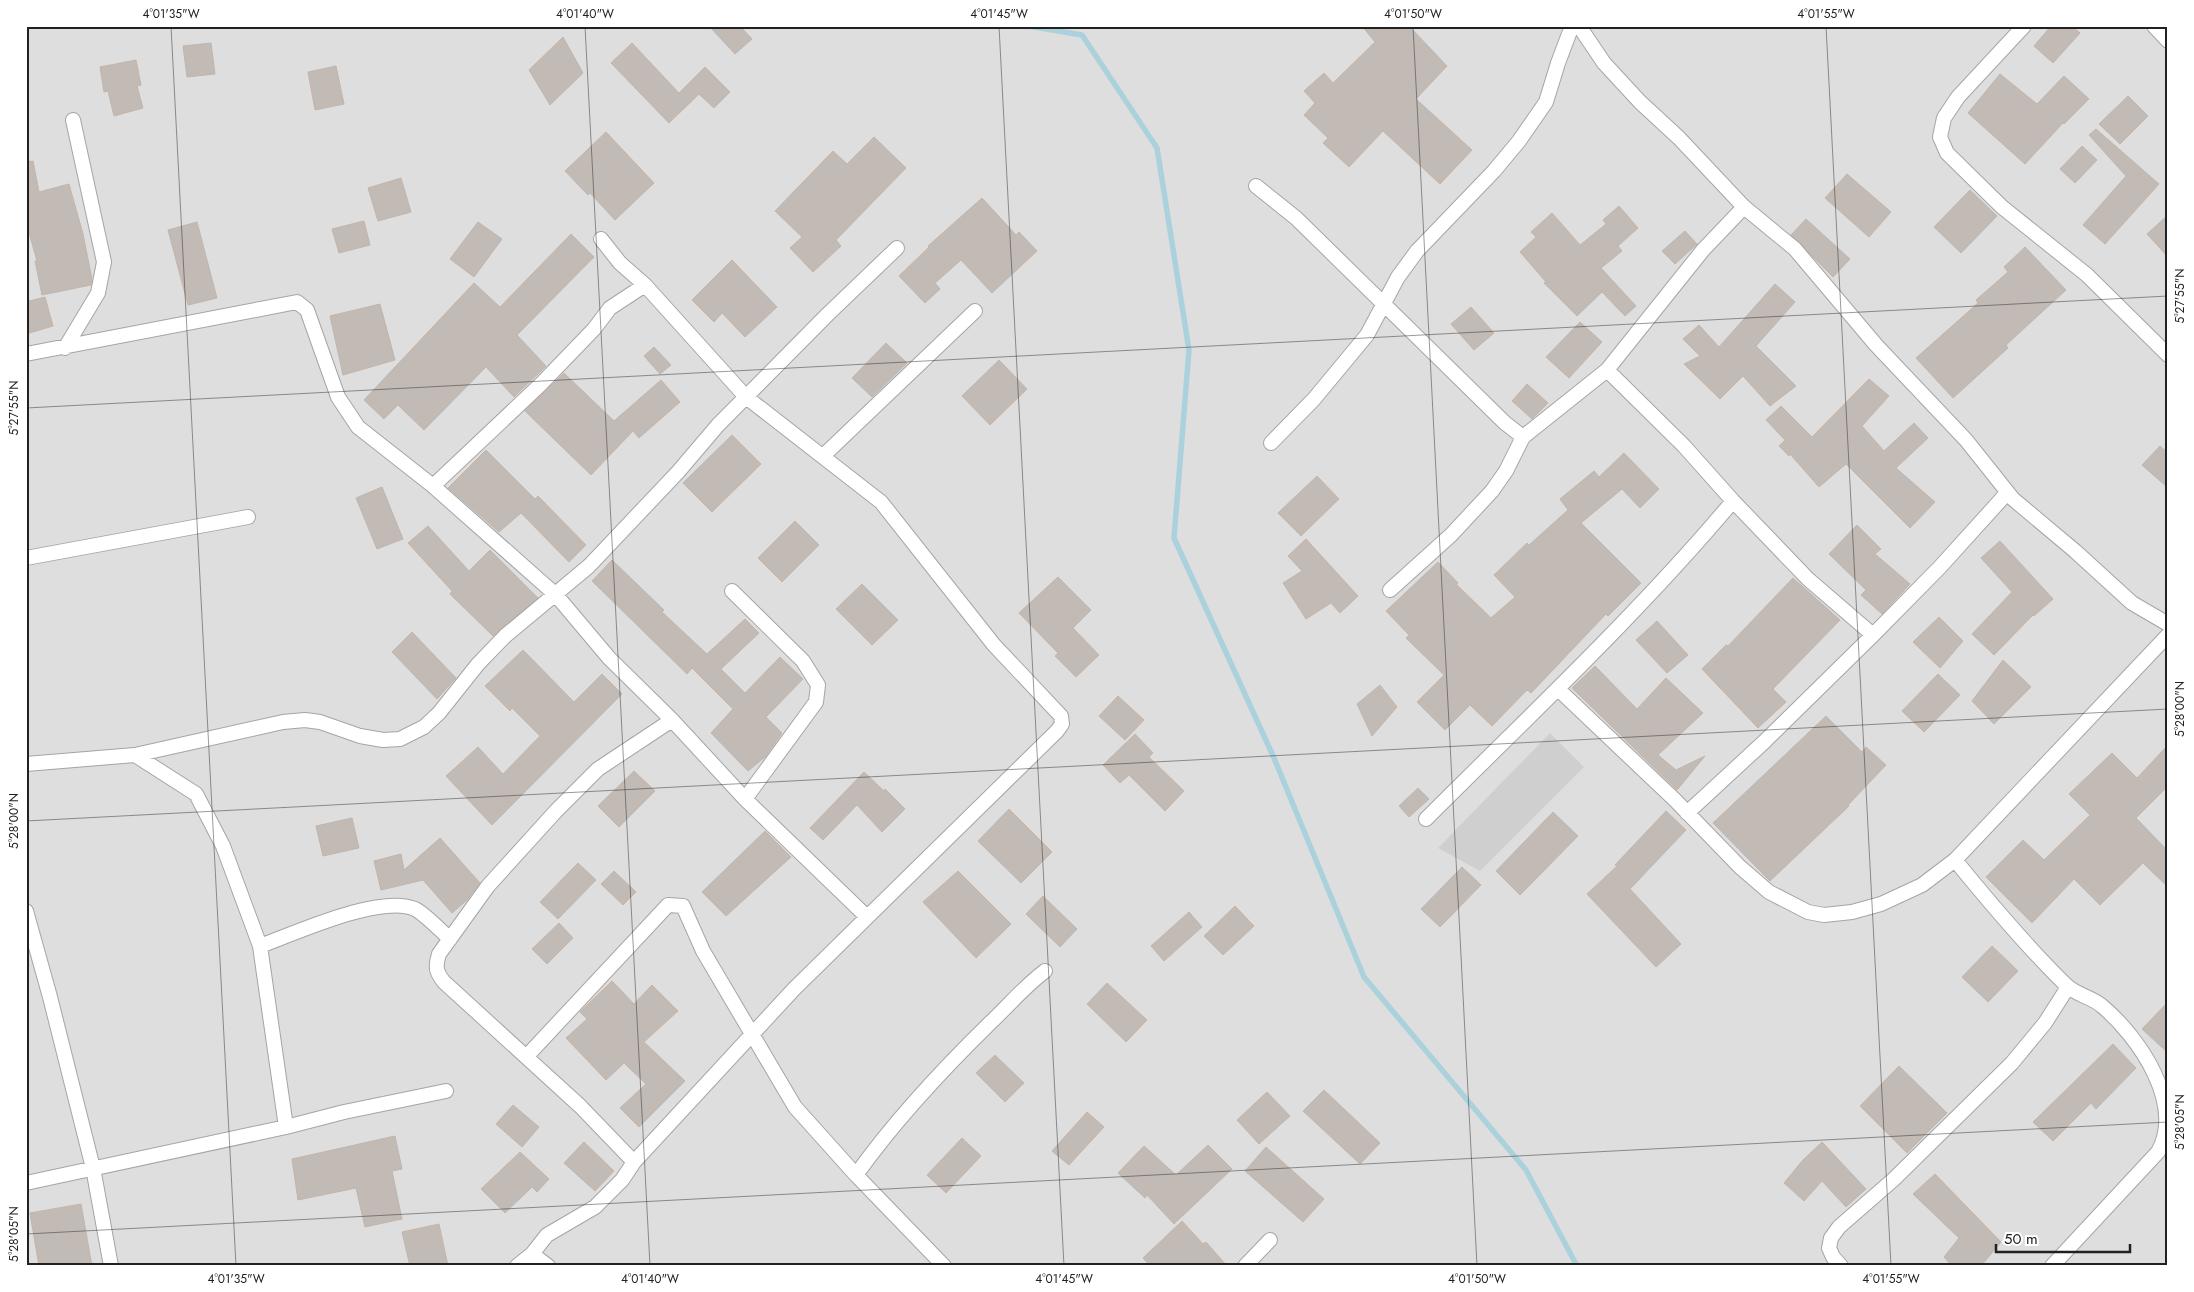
<svg xmlns="http://www.w3.org/2000/svg" width="2194" height="1292" font-family="Jost,sans-serif">
<rect width="100%" height="100%" fill="#f1eee8"/>
<path fill="#dfdede" d="M26,26H2168V1266H26Z"/>
<path fill="#cfcfcf" d="M1550,733L1584,767L1480,871L1438,848Z"/>
<g fill="none" stroke-linecap="round" stroke-linejoin="round">
<path stroke="#abd2dc" stroke-width="5.5" d="M1028,26L1082,35L1157,148L1189,350L1174,538L1274,758L1364,977L1526,1170L1577,1266"/>
</g>
<path fill="#c2bab5" stroke="#c2b5ab" d="M709,26H740L752,39L735,54Z
M1362,26H1409L1447,66L1416,99L1472,150L1440,184L1383,131L1349,167L1323,143L1328,138L1304,115L1315,103L1304,91L1324,73L1333,83L1375,42Z
M2051,26H2072L2080,33L2053,63L2034,46Z
M563,37L583,73L550,105L529,70Z
M211,43L215,74L187,77L183,46Z
M632,43L679,93L705,67L730,92L714,108L699,94L669,123L611,63Z
M136,60L141,85L137,86L143,108L114,116L108,91L104,92L100,67Z
M336,66L344,104L315,110L308,72Z
M2000,74L2037,104L2064,76L2089,99L2064,124L2063,123L2025,164L1968,113Z
M2128,96L2148,116L2120,144L2099,124Z
M2096,129L2159,184L2105,244L2083,225L2126,176L2089,135Z
M606,132L654,183L615,220L590,193L588,195L565,171Z
M874,137L906,168L836,240L841,246L813,272L790,248L802,237L775,211L833,151L847,164Z
M2082,146L2097,160L2075,183L2060,169Z
M33,161L39,192L69,184L83,234L92,279L91,285L42,295L35,261H37L26,222V162Z
M1847,174L1891,212L1869,237L1825,198Z
M401,178L411,212L378,221L368,188Z
M1970,190L1997,216L1961,253L1934,227Z
M982,198L1016,235L1019,232L1037,251L992,293L961,260L935,283L940,289L925,303L899,276L929,247L928,246Z
M1619,206L1638,228L1618,246L1622,251L1601,268L1636,306L1625,316L1602,292L1577,316L1544,283L1546,282L1520,252L1536,237L1531,232L1552,213L1580,245L1606,224L1603,220Z
M2168,215V257L2147,234Z
M1806,219L1850,259L1833,277L1791,235Z
M364,221L370,245L339,253L332,229Z
M197,222L217,298L188,305L168,230Z
M478,222L502,239L474,277L450,259Z
M1685,231L1697,244L1675,264L1662,251Z
M571,234L594,257L517,335L546,366L514,397L486,367L424,430L398,405L384,419L364,400L474,283L500,307Z
M2025,247L2066,290L2006,345L2008,348L1953,398L1916,358L1978,303L1976,300L2008,272L2004,267Z
M732,260L777,307L745,337L722,313L714,322L692,300Z
M1775,284L1795,302L1756,346L1796,386L1770,406L1743,376L1720,399L1684,364L1700,356L1683,339L1699,325L1719,347Z
M45,297L53,326L26,334V302Z
M380,304L395,360L343,375L330,316Z
M1471,307L1494,333L1474,350L1451,324Z
M1580,322L1602,342L1569,378L1546,357Z
M886,343L907,363L872,397L852,378Z
M654,347L671,365L660,374L644,356Z
M999,360L1027,389L990,425L962,396Z
M564,373L614,421L661,380L680,402L639,438L633,431L591,475L525,411Z
M1869,379L1889,396L1862,426L1884,451L1914,423L1928,438L1896,468L1935,502L1910,528L1846,464L1819,487L1790,454L1789,456L1779,446L1785,440L1766,420L1781,406L1812,437Z
M1527,384L1548,403L1532,419L1512,401Z
M732,435L761,464L712,512L683,483Z
M2160,446L2168,453V488L2142,465Z
M486,450L535,499L538,496L586,545L569,562L521,513L499,532L448,488Z
M1624,453L1659,489L1640,508L1622,489L1581,523L1641,583L1608,616L1606,614L1531,693L1527,690L1492,726L1470,705L1445,730L1417,702L1444,675L1406,638L1409,635L1386,611L1438,562L1458,583L1456,584L1491,618L1515,597L1494,575L1527,543L1529,545L1568,510L1560,499L1594,471L1599,477Z
M1317,476L1339,499L1301,536L1278,513Z
M382,487L403,539L377,549L356,498Z
M795,521L819,545L782,582L758,558Z
M1857,525L1881,549L1875,554L1910,584L1882,614L1861,595L1866,590L1829,554Z
M428,526L469,571L490,550L538,598L493,636L450,594L452,591L408,543Z
M1306,539L1358,596L1340,613L1331,603L1306,619L1283,583L1302,571L1288,556Z
M2000,541L2053,599L2034,616L2033,615L1994,655L1972,634L2012,592L1981,558Z
M612,560L664,610L662,612L707,654L745,619L759,633L721,669L745,693L780,657L803,679L766,717L782,733L765,757L748,771L711,733L733,709L692,668L687,674L592,581Z
M1058,577L1091,610L1073,628L1099,655L1076,677L1055,656L1058,653L1019,613Z
M1793,578L1840,620L1773,689L1786,702L1758,728L1702,669L1726,645L1728,646Z
M862,584L898,620L872,645L836,609Z
M1939,617L1963,641L1940,668L1913,642Z
M1657,621L1688,655L1667,673L1636,640Z
M412,632L456,678L437,699L392,652Z
M523,650L574,702L602,674L622,694L492,825L446,776L478,747L503,774L540,736L512,708L510,711L485,686Z
M2003,660L2031,687L1994,724L1972,701Z
M1595,666L1637,709L1666,678L1703,713L1658,755L1676,770L1705,756L1677,790L1572,688Z
M1938,674L1960,695L1924,732L1902,711Z
M1380,685L1397,707L1372,736L1357,704Z
M1118,696L1144,720L1125,740L1099,716Z
M1826,716L1862,752L1866,747L1886,765L1848,805L1849,806L1770,881L1713,823Z
M1135,734L1153,753L1149,757L1184,791L1165,811L1129,775L1120,783L1103,765Z
M2168,745V786L2136,818L2168,851V887L2143,863L2100,905L2074,879L2032,923L1986,877L2023,840L2044,860L2090,815L2069,794L2112,753L2137,778Z
M634,771L655,791L619,827L598,806Z
M864,772L884,791L885,789L905,809L882,832L857,805L823,840L810,828Z
M1418,788L1429,799L1409,817L1399,806Z
M1009,809L1052,852L1021,883L978,841Z
M1666,811L1686,830L1630,889L1681,944L1656,967L1587,894L1617,866L1615,865Z
M1553,812L1578,836L1520,895L1496,871Z
M352,818L359,848L323,856L316,826Z
M765,831L791,857L726,916L702,892Z
M440,838L480,883L467,900L452,913L423,880L381,890L374,861L401,854L404,870Z
M578,863L596,880L558,919L540,902Z
M1462,867L1481,885L1440,927L1421,909Z
M614,871L636,892L623,905L601,884Z
M958,871L1011,924L976,958L923,902Z
M1043,896L1077,929L1060,947L1026,914Z
M1235,906L1254,926L1223,955L1204,936Z
M1189,912L1202,927L1164,961L1151,946Z
M559,923L573,938L547,964L532,949Z
M1992,946L2018,971L1988,1002L1962,977Z
M612,981L634,1004L652,985L678,1011L644,1042L685,1081L639,1127L620,1108L646,1084L624,1063L606,1080L566,1038L587,1019L580,1012Z
M1107,983L1147,1020L1126,1042L1087,1004Z
M2168,1002V1053L2142,1029Z
M2113,1044L2136,1068L2096,1109L2091,1103L2053,1141L2033,1122Z
M995,1055L1024,1083L1005,1102L976,1073Z
M1899,1066L1947,1113L1907,1153L1860,1106Z
M1324,1090L1380,1143L1360,1164L1303,1111Z
M1267,1092L1290,1116L1259,1144L1237,1120Z
M513,1105L539,1127L522,1147L496,1124Z
M1087,1112L1104,1127L1069,1165L1052,1151Z
M395,1136L402,1169L392,1171L402,1219L365,1227L356,1188L298,1200L292,1159Z
M962,1138L981,1156L946,1193L927,1175Z
M584,1142L614,1171L595,1191L564,1163Z
M1822,1142L1866,1189L1846,1207L1822,1181L1804,1201L1784,1183L1803,1160Z
M1208,1145L1232,1169L1174,1224L1147,1195L1145,1198L1118,1173L1144,1146L1176,1175Z
M1266,1147L1324,1199L1303,1222L1245,1171Z
M520,1152L549,1179L537,1192L532,1187L505,1213L481,1189Z
M1935,1174L2001,1242L1981,1266H1952L1944,1257L1959,1238L1913,1194Z
M81,1204L92,1266H39L30,1213Z
M1182,1221L1203,1244L1206,1242L1227,1266H1150L1143,1258Z
M439,1224L448,1266H410L402,1232Z"/>
<g fill="none" stroke-linecap="round" stroke-linejoin="round">
<defs>
<path id="minor" d="M1579,26L1604,63L1640,102L1679,138L1744,207L1795,249L1876,345L1966,440L2013,499L2075,551L2132,603L2168,624
M2024,26L1958,97L1944,118L1940,137L1947,153L2002,207L2087,275L2168,355
M2154,26L2168,41
M1256,186L1296,218L1505,423L1523,437
M65,348L98,293L104,262L73,120
M26,354L297,302L307,310L338,397L358,427L433,486L556,595L609,658L672,720L745,799L867,917
M1607,370L1684,446L1733,501L1808,579L1873,635
M1271,443L1314,399L1367,335L1398,277L1417,251L1494,171L1519,141L1546,102L1558,63L1572,26
M823,456L975,311
M433,486L541,384L594,329L610,308L645,285
M26,558L248,517
M1390,590L1451,535L1492,491L1506,471L1523,437L1607,370L1703,250L1744,207
M732,591L803,661L818,685L816,702L745,799
M1558,689L1675,800L1740,867L1769,892L1808,912L1824,915L1852,912L1881,904L1922,885L1955,860L2168,635
M135,755L283,722L305,720L320,722L360,736L383,740L400,739L424,727L439,713L478,664L505,636L589,566L678,472L718,425L827,315L897,248
M26,764L135,755L196,794L223,846L260,946L286,1127
M1687,813L1764,742L1873,635L1940,567L2007,493
M1426,819C1530,715 1638,614 1733,501
M1955,860C1990,903 2026,946 2066,985C2076,995 2092,997 2102,1006C2139,1037 2185,1104 2158,1152L2052,1266
M26,911L50,997L93,1168L111,1266
M260,946C296,933 380,894 415,909C425,914 441,931 450,939
M526,1057L668,905L683,906L703,951L795,1107L856,1175L944,1266
M634,1162L580,1106L444,982C436,972 435,967 439,954L488,886L556,811L598,769L672,720
M856,1175C895,1120 942,1070 990,1023C1009,1005 1025,986 1045,971
M26,1183L286,1127L344,1112L446,1091
M532,1254L548,1266
M517,1266L532,1254L547,1235L595,1207L622,1180L634,1162L794,989L1057,731L1062,724L1061,716L994,645L881,502L746,397L645,285L620,263L601,239
M1245,1266L1270,1240
M1841,1266L1833,1257L1829,1248L1831,1238L1839,1227L1894,1179L2012,1063L2045,1023L2068,987"/>
</defs>
<use href="#minor" stroke="#a5a5a5" stroke-width="16"/>
<use href="#minor" stroke="#fff" stroke-width="14"/>
</g>
<path fill="none" stroke="#212121" stroke-width="1" stroke-opacity="0.45" d="M171,26L236,1266M585,26L650,1266M999,26L1064,1266M1413,26L1477,1266M1826,26L1891,1266M26,408L2168,296M26,821L2168,709M26,1234L2168,1122"/>
<rect width="2194" height="1292" fill="none" stroke="#ffffff" stroke-width="55"/>
<path d="M1996 1244v8h134v-8" fill="none" stroke="#212121" stroke-width="2.5"/>
<text x="2004" y="1244" font-size="15" fill="#212121" stroke="#ffffff" stroke-width="4" paint-order="stroke">50 m</text>
<rect x="28" y="28" width="2138" height="1236" fill="none" stroke="#212121" stroke-width="2"/>
<g font-size="12" text-anchor="middle" fill="#212121">
<text x="171" y="18">4°01'35"W</text>
<text x="585" y="18">4°01'40"W</text>
<text x="999" y="18">4°01'45"W</text>
<text x="1413" y="18">4°01'50"W</text>
<text x="1826" y="18">4°01'55"W</text>
<text transform="translate(2180 296) rotate(-90)" y="4">5°27'55"N</text>
<text transform="translate(14 408) rotate(-90)" y="4">5°27'55"N</text>
<text transform="translate(2180 709) rotate(-90)" y="4">5°28'00"N</text>
<text transform="translate(14 821) rotate(-90)" y="4">5°28'00"N</text>
<text transform="translate(2180 1122) rotate(-90)" y="4">5°28'05"N</text>
<text transform="translate(14 1234) rotate(-90)" y="4">5°28'05"N</text>
<text x="236" y="1283">4°01'35"W</text>
<text x="650" y="1283">4°01'40"W</text>
<text x="1064" y="1283">4°01'45"W</text>
<text x="1477" y="1283">4°01'50"W</text>
<text x="1891" y="1283">4°01'55"W</text>
</g>
</svg>
